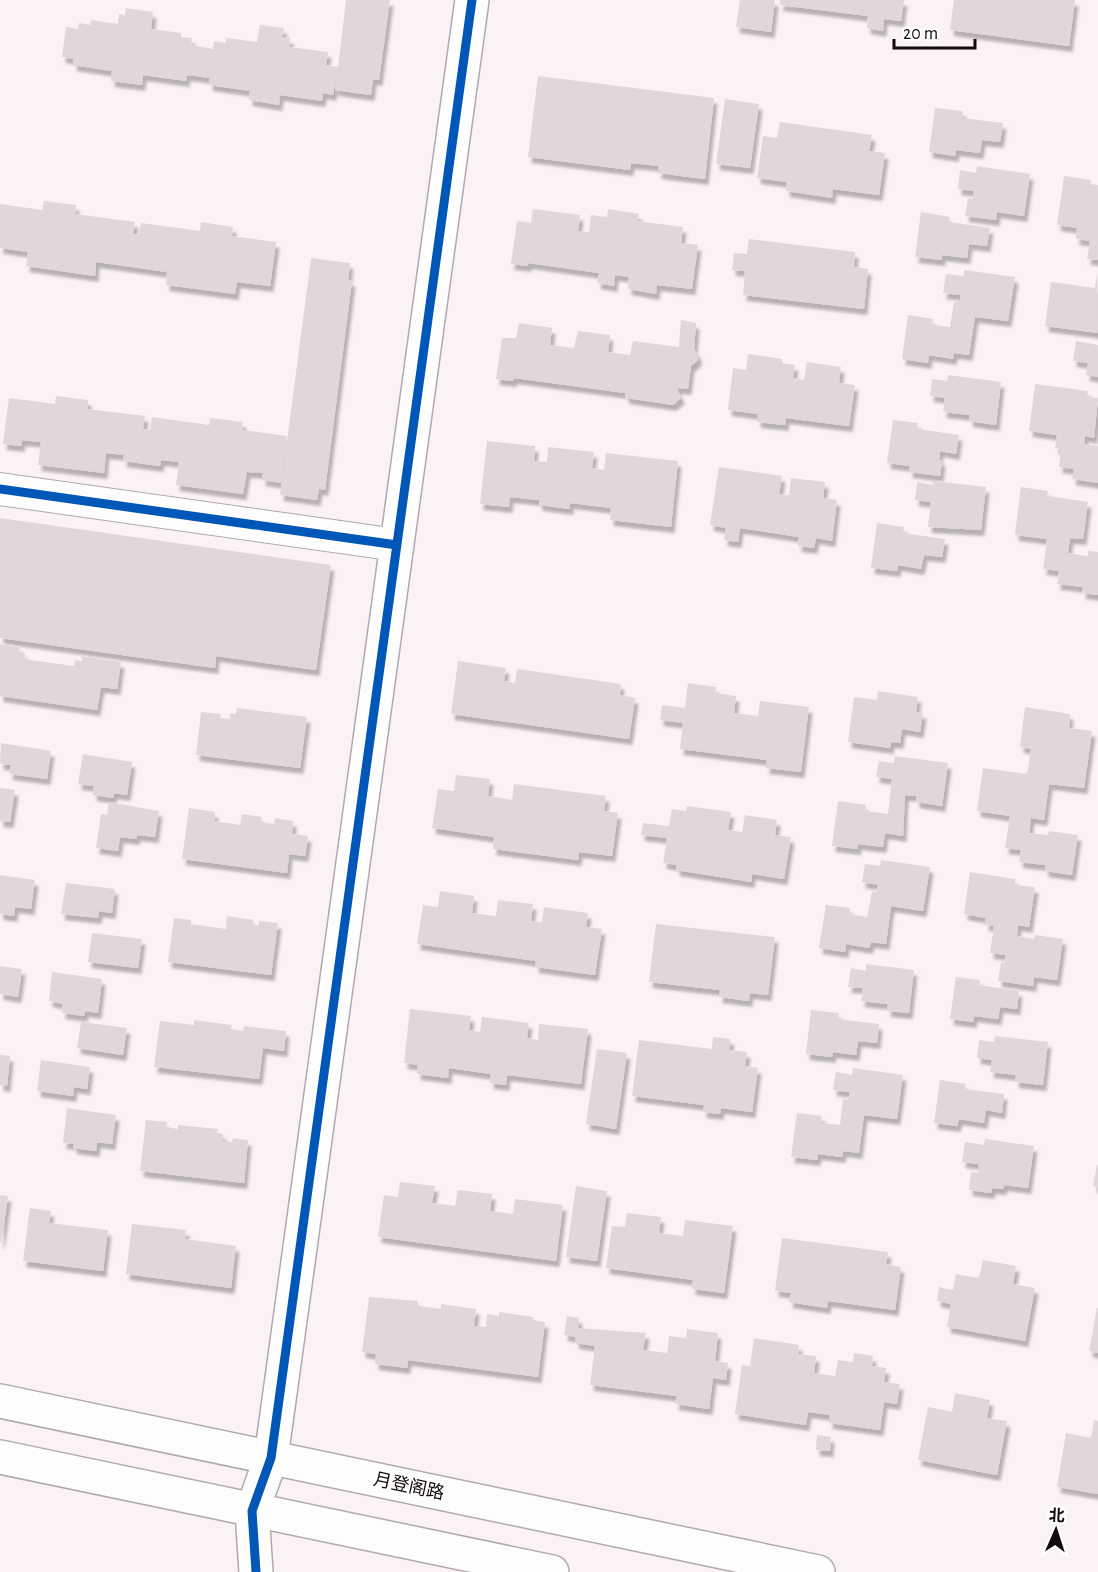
<svg xmlns="http://www.w3.org/2000/svg" width="1098" height="1572" font-family="'Alegreya Sans','Noto Sans SC',sans-serif">
<defs>
<filter id="shadow"><feDropShadow dx="3.5" dy="6" stdDeviation="1.5" flood-color="#0004"/></filter>
</defs>
<rect width="100%" height="100%" fill="#faf2f4"/>
<path fill="#e1d7da" filter="url(#shadow)" d="M346,0H390L379,80L373,79L371,95L335,90L336,75L333,95L323,93L322,101L280,95L279,105L249,100L250,91L209,85L210,78L187,75L186,81L143,75L142,85L111,81L112,71L73,65L74,59L62,57L66,27L78,29L79,23L90,25L91,20L118,24L119,14L125,15L126,8L153,12L151,29L181,33V37L192,38L191,45L213,49L214,41L226,43V38L257,42L260,25L284,28L282,37L290,38L289,47L328,52L326,65L338,67Z
M740,0H775L771,32L736,27Z
M780,0H904L901,21L884,19L883,31L867,28L868,16L780,5Z
M954,0H1075L1069,46L950,30Z
M538,76L714,98L705,179L658,173L659,166L631,163L630,170L528,157Z
M725,99L759,104L750,168L716,164Z
M935,108L963,111L962,118L1003,123L1000,142L982,140L980,153L956,150L955,156L929,152Z
M780,122L872,135L869,151L885,153L879,195L833,189L832,198L786,191L787,182L757,178L763,136L777,138Z
M977,166L1030,174L1024,216L997,212L996,220L965,216L968,198L973,199L974,191L958,189L960,170L976,173Z
M1064,176L1091,180L1090,184L1098,185V260L1087,259L1090,241L1076,239L1077,228L1057,225Z
M44,201L76,205L75,214L135,222L133,234L139,235L141,223L200,231L201,222L233,227L232,236L276,242L270,286L237,282L235,294L166,285L167,272L96,262L95,276L26,266L28,252L0,248V204L42,210Z
M533,209L580,215L578,231L589,232L591,215L607,217L608,209L639,214L637,221L683,227L681,243L698,245L692,289L657,285L656,294L628,289L629,277L615,275L614,286L597,283L599,273L528,263V266L511,264L517,221L531,223Z
M921,212L950,217L949,222L990,228L987,246L969,244L967,258L942,255V260L915,257Z
M749,239L855,252L854,267L868,269L864,309L743,295L745,271L732,270L734,253L747,254Z
M311,258L350,263L348,280L352,281L325,490L319,489L317,500L280,495Z
M964,270L1015,277L1008,321L975,317L969,355L954,353L953,359L929,355L928,363L902,359L908,315L933,319L932,325L950,327L954,302H960V295L943,293L946,274L964,276Z
M1097,273L1098,333L1045,326L1051,282L1095,288Z
M681,320L696,323L694,349L698,355V360L691,366L688,389L677,388L681,398L673,405L626,398L625,393L514,378L513,381L496,379L502,338H516L519,323L552,328L550,345L574,348L578,331L610,335L608,352L630,355L633,341L679,347Z
M1076,341L1098,345V377L1086,375L1088,363L1073,361Z
M748,354L782,359V363L795,365L793,378L804,380L807,362L841,367L839,383L855,385L849,426L786,418L785,425L757,422L758,414L728,410L733,368L746,370Z
M948,375L1001,382L996,425L969,421L970,415L943,412L945,398L930,396L932,379L947,381Z
M1035,384L1088,391L1087,397L1098,398L1094,438L1085,436L1084,444L1098,446V483L1072,479L1074,469L1059,467L1061,449L1055,448L1057,435L1029,431Z
M56,396L88,400L87,409L145,416L143,429L150,430L152,417L209,425L210,418L243,422L242,430L287,436L281,483L262,480L263,473L247,472L243,494L176,485L179,462L161,460L160,466L123,461L124,455L106,453L104,473L38,465L41,442L22,440L21,446L3,444L9,398L55,404Z
M893,420L918,423L917,429L959,435L956,454L940,451L939,460H942L940,476L909,472L910,466L887,463Z
M487,441L535,446L534,461L547,462L548,447L594,452L592,468L604,470L606,453L678,461L671,527L610,520L611,508L570,503V509L539,505V500L510,497L509,507L480,504Z
M719,467L782,476L779,494L789,495L791,478L825,482L823,498L837,500L832,541L816,538L814,548L798,546L799,537L740,528L738,542L724,540L726,528L710,525Z
M933,481L986,487L981,530L928,527L931,502L915,500L917,482L933,485Z
M1021,487L1048,491L1047,496L1088,502L1083,539L1070,538L1068,553L1088,556V551L1098,552V595L1082,593L1083,587L1057,584L1059,571L1043,569L1047,539L1015,535Z
M0,518L331,565L316,670L216,656L215,668L0,638Z
M877,523L904,527L903,533L945,539L942,557L924,555L921,569L898,565L897,571L871,568Z
M0,644L20,647L19,652L25,654L24,659L74,666L75,660L82,661V656L121,662L117,689L101,687L97,710L0,696Z
M458,661L506,668L504,681L515,683L517,669L621,684L620,695L635,698L629,739L451,714Z
M688,683L716,687L715,693L736,696L734,713L758,716L760,701L809,707L801,772L766,768L767,760L680,749L683,723L660,720L662,705L685,708Z
M878,691L918,697L916,712L923,713L920,732L902,729L900,743L891,742L890,748L848,742L854,697L877,700Z
M1025,707L1070,714L1069,728L1092,731L1084,788L1049,784L1044,820L1031,818L1029,833L1048,835L1049,831L1078,835L1072,875L1045,871V865L1019,862L1021,850L1005,848L1010,816L977,811L983,768L1027,774L1031,749L1020,747Z
M237,708L307,717L300,768L196,755L201,712L221,714L220,718L229,719L231,713L236,714Z
M1,743L51,751L47,779L9,774L11,765L0,764Z
M83,754L132,762L127,795L114,793L113,798L93,795L94,786L78,784Z
M895,756L948,763L942,806L916,802V796L905,795L903,836L885,833L883,847L858,844V849L832,846L838,801L866,805L865,811L888,814L892,779L876,777L879,761L894,763Z
M456,775L490,779L488,796L512,800L514,784L606,796L604,811L618,813L612,856L579,852L578,860L493,849L494,837L432,828L438,789L454,791Z
M0,788L15,790L10,822L0,821Z
M109,802L159,811L155,837L137,835L136,839L120,837L118,851L96,848L101,814L107,815Z
M687,806L731,812L728,830L742,832L745,815L777,820L775,835L791,837L784,879L752,874L751,882L676,870L677,865L663,863L667,838L641,835L643,823L669,826L672,809L686,811Z
M189,808L215,812L214,821L240,825L242,814L262,817L261,822L274,824L275,818L293,821L292,834L308,836L305,856L289,854L287,873L182,859Z
M881,860L930,867L923,911L891,906L886,944L871,942L869,948L846,944L845,952L819,948L826,905L850,908V914L867,917L872,891L876,892L878,885L862,882L865,864L880,866Z
M970,872L1015,879V885L1035,887L1029,927L1018,925L1017,936L1034,939L1035,935L1063,939L1057,980L1034,977L1033,986L998,981L1001,962L1004,963L1006,955L990,953L994,926L985,925L986,918L964,914Z
M0,875L35,880L31,909L15,907L14,916L0,914Z
M66,883L115,889L112,913L99,911L98,918L61,914Z
M440,891L474,896L472,913L496,916L498,900L533,904L531,921L542,922L544,907L588,913L586,927L602,929L595,975L535,967L536,961L417,944L423,905L438,907Z
M227,916L254,920L253,926L258,927L259,921L278,923L271,975L168,962L174,918L191,920V924L226,929Z
M656,924L775,937L768,995L750,993L749,1001L719,997L720,990L649,982Z
M92,933L142,939L138,968L88,962Z
M866,964L914,970L909,1013L887,1011L888,1004L861,1001L863,988L848,987L851,968L866,971Z
M0,966L22,969L18,997L0,994Z
M52,972L102,979L98,1013L85,1011L84,1016L62,1013L63,1004L49,1001Z
M956,977L980,980L979,985L1019,991L1017,1009L1000,1007L998,1019L974,1016L973,1022L950,1019Z
M410,1009L471,1016L469,1030L480,1032L482,1017L529,1023L527,1038L538,1040L539,1024L588,1029L581,1084L507,1075L506,1085L490,1083L491,1074L449,1068L448,1078L417,1074L418,1065L404,1063Z
M811,1010L839,1013L838,1019L879,1024L877,1043L858,1041L856,1055L833,1052L832,1057L806,1054Z
M194,1020L232,1025L231,1029L243,1031L244,1026L286,1031L284,1051L263,1048L259,1079L154,1067L160,1021L194,1025Z
M81,1022L127,1028L123,1055L77,1048Z
M995,1036L1048,1042L1043,1085L1015,1082L1016,1075L990,1072L992,1060L977,1058L979,1040L994,1042Z
M713,1037L731,1039L729,1050L747,1052L745,1066L758,1068L752,1112L721,1108L720,1114L703,1112L704,1105L632,1096L639,1040L712,1049Z
M597,1049L627,1053L616,1129L586,1124Z
M0,1055L10,1056L7,1086L0,1085Z
M41,1060L90,1067L87,1089L74,1087L73,1096L37,1091Z
M853,1068L903,1075L897,1119L864,1115L859,1153L843,1151L842,1157L818,1154L817,1160L791,1157L797,1113L822,1116L821,1123L840,1125L843,1099L848,1100L850,1092L833,1090L836,1072L852,1075Z
M940,1080L966,1084L965,1089L1004,1094L1002,1113L986,1110L984,1123L959,1119L957,1126L934,1123Z
M67,1108L116,1115L112,1144L97,1142L96,1151L73,1148L74,1144L63,1143Z
M146,1120L167,1122L166,1127L178,1129V1125L218,1129L217,1133L223,1134V1141L232,1142L233,1138L248,1140L244,1183L140,1171Z
M985,1139L1034,1146L1028,1188L1004,1185L1003,1189L992,1188L991,1193L969,1190L971,1172L978,1173L979,1164L962,1162L965,1142L984,1145Z
M1097,1165H1098V1187L1093,1186Z
M400,1182L435,1186L432,1203L455,1206L458,1190L492,1194L490,1211L513,1214L515,1199L563,1205L556,1261L378,1237L384,1195L398,1197Z
M576,1186L607,1191L597,1261L566,1257Z
M0,1195L8,1196L1,1243H0Z
M30,1208L51,1211L49,1223L108,1230L103,1271L23,1261Z
M627,1213L661,1217L659,1233L683,1236L685,1220L733,1226L724,1293L692,1289L693,1280L606,1268L612,1226L625,1227Z
M132,1224L186,1230L185,1239L236,1246L231,1288L126,1274Z
M782,1238L888,1252L886,1264L901,1267L895,1310L828,1301L827,1308L789,1302L791,1293L775,1291Z
M983,1260L1016,1266L1013,1284L1035,1288L1025,1341L947,1327L951,1304L937,1301L939,1287L953,1290L956,1274L979,1278Z
M369,1297L418,1301V1306L441,1309V1304L476,1309L474,1326L486,1327L487,1314L499,1316V1312L533,1317V1320L545,1322L538,1377L408,1360L407,1368L375,1364L376,1354L362,1352Z
M1097,1308H1098V1353L1089,1351Z
M567,1316L579,1318L578,1328L646,1333L643,1350L667,1353L669,1336L686,1338L687,1329L718,1333L715,1361L728,1363L726,1380L713,1378L709,1409L675,1404L677,1396L590,1385L595,1346L575,1343L576,1337L564,1335Z
M754,1338L799,1345L798,1354L816,1356L814,1373L835,1376L838,1360L853,1362L854,1353L873,1356L872,1366L886,1368L884,1382L900,1384L897,1404L884,1402L880,1430L829,1423L830,1415L808,1412L806,1425L735,1414L742,1365L750,1366Z
M955,1393L990,1400L987,1418L1007,1421L997,1475L918,1460L928,1407L952,1412Z
M1094,1420L1098,1421V1494L1057,1487L1066,1433L1091,1438Z
M817,1435L831,1437L830,1451L816,1450Z"/>
<g fill="none" stroke-linecap="round" stroke-linejoin="round">
<defs>
<path id="street" d="M0,489L397,545"/>
<path id="secondary" d="M0,1401L818,1572
M0,1457L552,1572
M256,1572L252,1511L271,1458L472,0"/>
</defs>
<use href="#street" stroke="#b1a9ab" stroke-width="34"/>
<use href="#secondary" stroke="#b1a9ab" stroke-width="36"/>
<use href="#street" stroke="#fefdfd" stroke-width="32"/>
<use href="#secondary" stroke="#fefdfd" stroke-width="33"/>
<defs>
<path id="cycleway" d="M0,489L397,545
M256,1572L252,1511L271,1458L472,0"/>
</defs>
<use href="#cycleway" stroke="#fff" stroke-width="13"/>
<use href="#cycleway" stroke="#0057b8" stroke-width="9"/>
</g>
<g text-anchor="middle" stroke-width="5" stroke-linejoin="round" paint-order="stroke">
<g font-size="18" fill="#120a0c" stroke="#fff">
<text transform="translate(409 1486) rotate(12)" y="6">月登阁路</text>
</g>
</g>
<g transform="translate(1056 1530) rotate(3)" stroke="#ffffff" stroke-width="4.5" paint-order="stroke">
<path d="M0-4.5L10 22L0 15L-10 22Z" fill="#120a0c"/>
<text y="-9" font-size="16" font-weight="bold" text-anchor="middle" fill="#120a0c">北</text>
</g>
<path d="M894 39v9h81v-9" fill="none" stroke="#120a0c" stroke-width="3"/>
<text x="903" y="39" font-size="18" fill="#120a0c" stroke="#ffffff" stroke-width="4.5" paint-order="stroke">20 m</text>
</svg>
